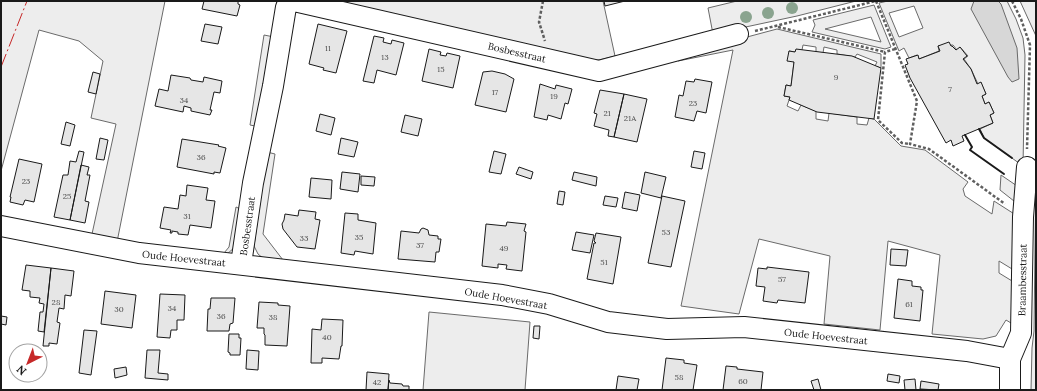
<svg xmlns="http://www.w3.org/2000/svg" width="1037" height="391" font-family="Lora,serif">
<rect width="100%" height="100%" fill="#fff"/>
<path fill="#ededed" stroke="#6a6a6a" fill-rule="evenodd" d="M1,1H165L117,242L92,234L116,124L91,118L103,61L79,41L39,30L1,171Z
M331,1H603L615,56L599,60H589Z
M737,1H856L797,16L713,34L708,8Z
M888,1H1007L1016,19L1023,38L1025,55L1023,166L984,138L980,129L993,123L990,115L994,113L989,102L985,104L982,96L986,94L981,83L978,84L971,69L964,59L968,56L960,47L957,50L953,45L938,46L939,51L919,59L917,55L909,58L904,48L899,51L879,3ZM914,6L923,28L899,37L889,13Z
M1020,1H1036V36Z
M874,5L891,47L885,49L812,32L815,25L813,20ZM871,17L881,42L825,29Z
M777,29L881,54V68L875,66L877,62L857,54L855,57L837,54V50L824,47L823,53L816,52V47L803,45L802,50L795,52L789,51L794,62L791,86L786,85L784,96L790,97L787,106L798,111L801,105L816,111V119L828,121L829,113L857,117V124L867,125L869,118L874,119L901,146L925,150L968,182L963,189L965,196L992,214L994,201L1019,217L1017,272L999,261V273L1017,284L1016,326L1006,320L996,336L983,339L932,334L940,255L888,241L880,330L824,324L830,256L759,239L739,314L681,306L733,50L678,61L676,56Z
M264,35L274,37L260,127L250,125Z
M267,152L275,154L263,234L283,260L305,262L302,265L264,259L258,254L254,246Z
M1036,163V390H1031L1032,348L1034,331Z
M1001,175L1020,188L1019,205L1000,190Z
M236,207L245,211L236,246L225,256L217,255L224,253L229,247Z
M429,312L530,322L525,390H423Z"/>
<path fill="#d7d7d7" stroke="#6a6a6a" d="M974,1H998L1001,4L1017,48L1019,79L1012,82L1008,77L971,9Z"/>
<path fill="#e6e6e6" stroke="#1a1a1a" d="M204,1H238V4L240,5L237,16L202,9Z
M604,1H625L605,6Z
M205,24L222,27L218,44L201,41Z
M318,24L347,31L336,73L323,70L324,68L309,64Z
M374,36L384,38L383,42L391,44L392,40L404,43L396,75L377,70L374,83L363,81Z
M949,42L951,46H952L956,50L960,47L967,56L963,59L971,69L977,84L981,82L986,94L982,96L985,104L989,102L994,113L990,115L993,123L962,136L964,141L953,146L951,140L946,143L910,78L905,65L908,64L906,59L918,55L919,59L940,51L938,46Z
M429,49L441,52L440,55L446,56L447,53L460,56L453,88L422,81Z
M796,49L852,56L881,68L874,119L817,112L789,100L790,97L784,96L786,85L791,86L794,62L787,61L789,51L795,52Z
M492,71L505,74L514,79L506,112L475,105L483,72Z
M93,72L100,74L96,94L88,92Z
M171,75L190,78L191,80L203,82L204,77L222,81L220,93L214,92L210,110H212L210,115L191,111V108L184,106L183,112L155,106L159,89L168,91Z
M695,79L712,82L706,113L697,111L694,121L675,117L679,95L683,96L686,81L694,82Z
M540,84L555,89L556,85L572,89L568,104L565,103L561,119L548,115L547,120L534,117Z
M600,90L624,94L614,137L608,136L609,130L594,126L597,114L594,113Z
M624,94L647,99L637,142L614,137Z
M320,114L335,118L331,135L316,131Z
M405,115L422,119L418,136L401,132Z
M66,122L75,125L70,146L61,144Z
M100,138L108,140L104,160L96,159Z
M341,138L358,142L354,157L338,154Z
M182,139L219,145L218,146L226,148L220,173L214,172V174L177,167Z
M79,151L84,152L70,220L54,217L63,175H68L70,161L76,162Z
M494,151L506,154L501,174L489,172Z
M694,151L705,153L702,169L691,167Z
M19,159L42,164L34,202L25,200L23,205L10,202L11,197H10Z
M81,165L89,167L87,175H90L85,201L89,202L85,223L70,220Z
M519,167L533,172L531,179L516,174Z
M342,172L360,174L358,192L340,189Z
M574,172L597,177L596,186L572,180Z
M645,172L666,177L661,198L641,193Z
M361,176L375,177L374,186L361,185Z
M311,178L332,180L331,199L309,197Z
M187,185L208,188L206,200L215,201L211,228L190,225L188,235L178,234V232L172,231V233H170L171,230L160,228L164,207L178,209L180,195L186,196Z
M559,191L565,192L563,205L557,204Z
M625,192L640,195L637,211L622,208Z
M605,196L618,198L616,207L603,205Z
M662,196L685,201L671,267L648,263Z
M299,210L316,212L315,219L320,220L315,249L297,247L283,229L282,224L284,220L285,214L298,216Z
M345,213L358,214V220L376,223L373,254L355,251L354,255L341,253Z
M507,222L526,224L524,231L526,232L522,271L506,269L507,265L498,264V268L482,266L486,224L506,226Z
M423,228L428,230L429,235L438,236V239H441L439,252H436L435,262L398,259L401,231L419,233L421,229Z
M576,232L594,235L590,253L572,250Z
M596,233L621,237L613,284L587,279L594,243H596L594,241Z
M891,249L908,250L906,266L890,265Z
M26,265L51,268L44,332L38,331L40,312H43L44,304L39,303L40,298L30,297V291L22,290Z
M767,267L809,272L805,303L778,300L777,303L763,301L765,287L756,286L758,268L767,269Z
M51,268L74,271L71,296L65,295L64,309L59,308L57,322L60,323L57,344L49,343V346H43Z
M898,279L912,281V286L921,287V290H923L920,321L894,318Z
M105,291L136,295L132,328L101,324Z
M160,294L185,295L184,320H177V330H171L170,338L157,337Z
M211,298H235L233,323L230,324L229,331H207L208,309H210Z
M259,302L278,303V305L290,306L287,346L265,345V335L264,334V328H257Z
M1,316L7,317L6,325L1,324Z
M322,319L343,320L342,346H341L339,359L322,358V363H311L312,329L321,330Z
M534,326H540L539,339L533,338Z
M84,330L97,331L91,375L79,373Z
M229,334H239V338H241L240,355H230V353L228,352Z
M147,350H160L158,373L168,374V380L145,378Z
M247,350L259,351L258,370L246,369Z
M666,358L684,360V363L697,365L693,390H662Z
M726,366L737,367V369L763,372L761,390H723Z
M126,367L127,375L115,378L114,369Z
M367,372L389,374L388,390H366Z
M888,374L900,376L899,383L887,381Z
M618,376L639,379L637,390H639H616Z
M818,379L821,390H814L811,381Z
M915,379L916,390H905L904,380Z
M389,380L390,383L402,384L403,386H409V390H388Z
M921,381L939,384L938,390L920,389Z"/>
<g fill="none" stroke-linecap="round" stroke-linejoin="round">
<defs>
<path id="minor" d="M294,1L599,71L738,34
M1,226L139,253L502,295L549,304L608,322L667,329L744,327L967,351L1010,359
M241,264L253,183L273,86L286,7L292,1
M1010,390V359L1021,333L1023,217L1027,167"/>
</defs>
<use href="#minor" stroke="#1a1a1a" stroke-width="22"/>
<path stroke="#5f5f5f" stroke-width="2.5" stroke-dasharray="3 2" stroke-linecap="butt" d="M543,1L539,22L545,41
M876,1L917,101L910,144L929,149L1005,204
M1012,1L1021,19L1030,45L1027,149
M778,27L885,52
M755,31L876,1
M895,49L885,52L878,120L902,143L910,144"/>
<use href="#minor" stroke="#fff" stroke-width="20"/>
<path stroke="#1a1a1a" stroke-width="2" d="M979,129L984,138L1012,158
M965,135L972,147L970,150L1004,174"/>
<path stroke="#c62828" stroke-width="1" stroke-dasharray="14 3 2 3" stroke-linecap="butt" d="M1,67L27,1"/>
</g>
<g fill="#8aa48f">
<circle cx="792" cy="8" r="6"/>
<circle cx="768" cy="13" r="6"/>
<circle cx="746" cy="17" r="6"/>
</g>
<g text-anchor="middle" stroke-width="3" stroke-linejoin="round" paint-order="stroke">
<g font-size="8" fill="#4d4d4d">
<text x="328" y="51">11</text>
<text x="385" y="60">13</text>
<text x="441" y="72">15</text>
<text x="836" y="80">9</text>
<text x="950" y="92">7</text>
<text x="495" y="95">17</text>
<text x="554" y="99">19</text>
<text x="184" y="103">34</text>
<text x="693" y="106">23</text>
<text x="607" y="116">21</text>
<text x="630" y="121">21A</text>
<text x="201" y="160">36</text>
<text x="26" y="184">23</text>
<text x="67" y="199">25</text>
<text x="187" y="219">31</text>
<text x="666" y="235">53</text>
<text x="359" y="240">35</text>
<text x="304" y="241">33</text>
<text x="420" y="248">37</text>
<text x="504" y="251">49</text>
<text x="604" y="265">51</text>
<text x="782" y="282">57</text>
<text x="56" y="305">28</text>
<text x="909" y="307">61</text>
<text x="172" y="311">34</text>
<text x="119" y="312">30</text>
<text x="221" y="319">36</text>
<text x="273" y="320">38</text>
<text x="327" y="340">40</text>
<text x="679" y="380">58</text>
<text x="743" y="384">60</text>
<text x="377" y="385">42</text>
</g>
<g font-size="10" fill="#1a1a1a" stroke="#fff">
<text transform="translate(517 52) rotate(13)" y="4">Bosbesstraat</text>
<text transform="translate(247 226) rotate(-82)" y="4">Bosbesstraat</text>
<text transform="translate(184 258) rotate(6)" y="4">Oude Hoevestraat</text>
<text transform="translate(1022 280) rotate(-89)" y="4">Braambesstraat</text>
<text transform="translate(506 298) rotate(10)" y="4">Oude Hoevestraat</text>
<text transform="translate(826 336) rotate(6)" y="4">Oude Hoevestraat</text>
</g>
</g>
<rect width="1037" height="391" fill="none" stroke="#1a1a1a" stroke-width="4"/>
<g transform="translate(28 363) rotate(222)"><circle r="19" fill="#ffffff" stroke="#a3a3a3"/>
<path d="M0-3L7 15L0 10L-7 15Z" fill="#c62828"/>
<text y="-6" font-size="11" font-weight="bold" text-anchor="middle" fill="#1a1a1a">N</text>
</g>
</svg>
